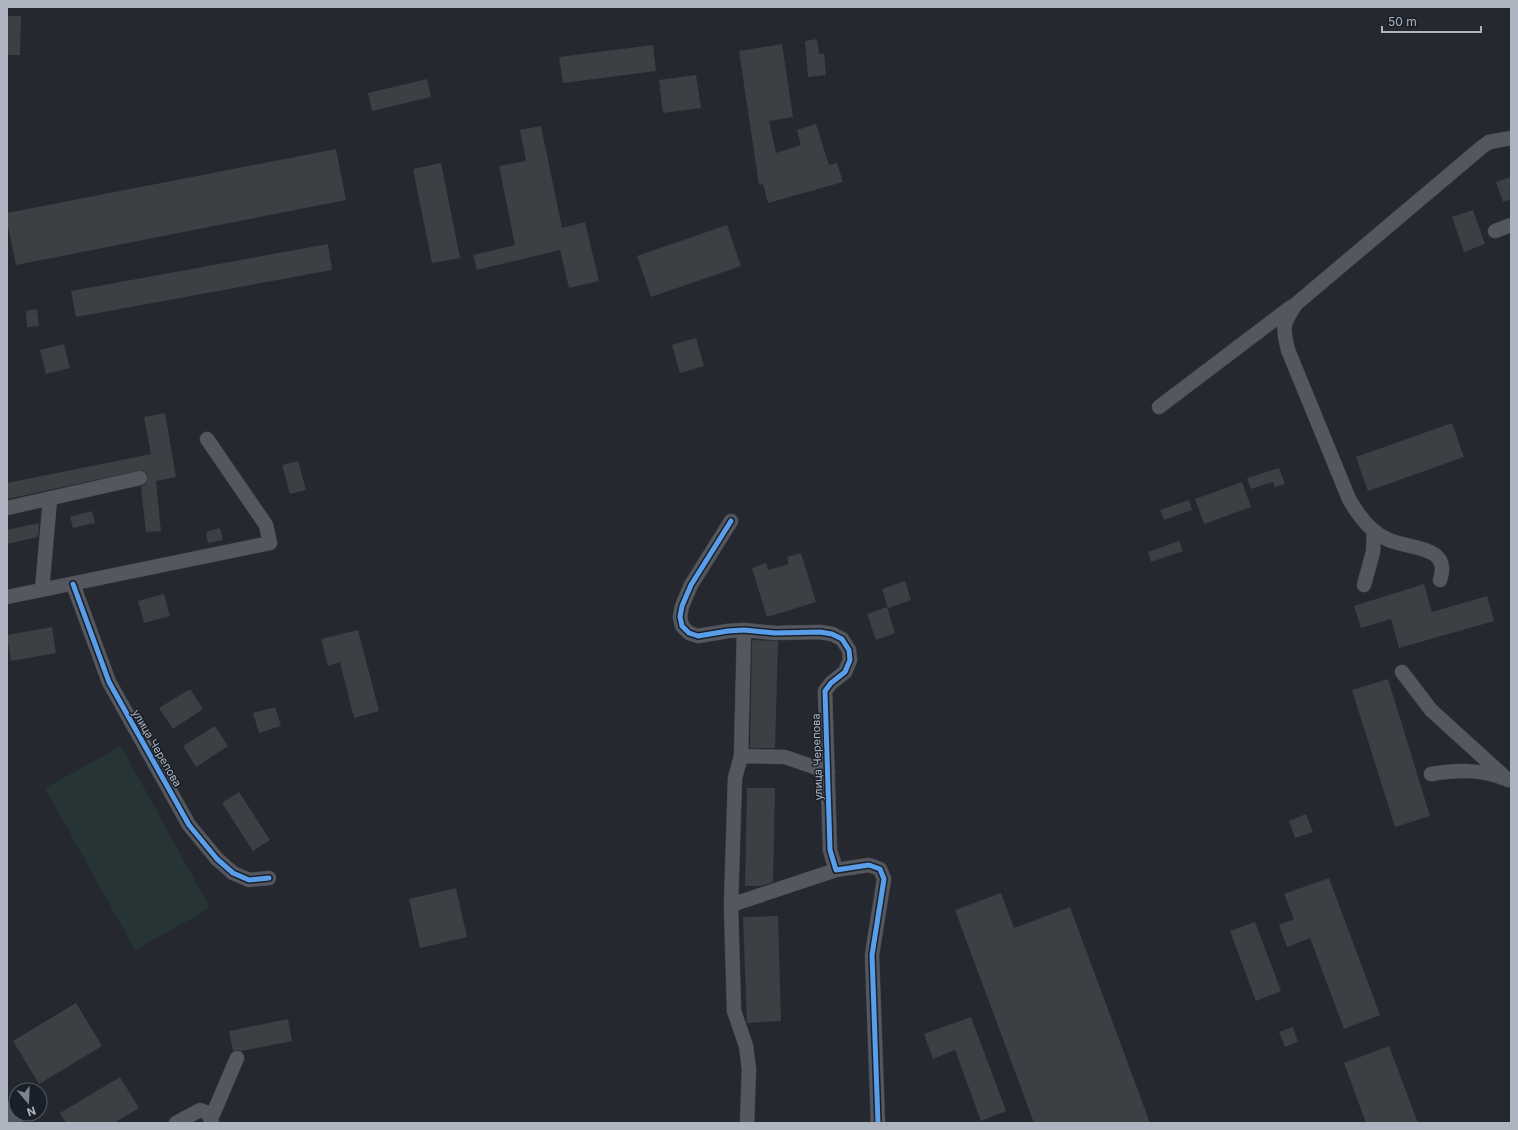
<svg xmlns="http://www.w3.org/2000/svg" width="1518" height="1130" font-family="Inter,sans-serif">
<rect width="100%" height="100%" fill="#25292f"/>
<path fill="#263435" d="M121,746L210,908L135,950L45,788Z"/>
<path fill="#3c3f44" d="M7,16H21L20,55H7Z
M817,39L819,54H824L826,75L808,77L805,41Z
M782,44L793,117L769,121L776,153L801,145L797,130L816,124L829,165L837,163L843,182L768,203L763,184L759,185L739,51Z
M653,45L656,71L563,83L559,57Z
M696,75L701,108L663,113L659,80Z
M427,79L431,97L372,111L368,93Z
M541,126L562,228L585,222L599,281L569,288L560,250L477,270L473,255L515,245L499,166L526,161L520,130Z
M336,149L346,200L16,265L7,221V213Z
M441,163L460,258L432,263L413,169Z
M1511,177V199L1503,202L1496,182Z
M1473,210L1485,244L1464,252L1452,217Z
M727,225L741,266L651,297L637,256Z
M328,244L332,270L76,317L71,291Z
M37,309L39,326L27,327L26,311Z
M696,338L704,366L680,373L672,345Z
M64,344L70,368L46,374L40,350Z
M165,413L176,477L156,481L161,531L146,532L141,487L146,484L148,477L146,473L142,470L7,499V483L151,454L144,417Z
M1452,423L1464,457L1368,491L1356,457Z
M298,461L306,490L290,494L282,465Z
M1279,468L1285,484L1275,487L1273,482L1251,489L1247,478Z
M1242,482L1251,507L1204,524L1195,499Z
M1189,500L1192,510L1164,520L1160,510Z
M92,511L95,523L73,528L70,517Z
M39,523L38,537L7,544V530Z
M220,528L223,540L208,543L206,532Z
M1179,541L1183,551L1151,562L1148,552Z
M801,553L816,602L767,617L752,568L766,563L768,570L789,564L787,557Z
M905,581L911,600L888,608L882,589Z
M1424,584L1432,612L1487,596L1494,621L1399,648L1391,619L1361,628L1354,606Z
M164,594L170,616L144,623L138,601Z
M887,607L895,633L876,640L867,614Z
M52,627L56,653L11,661L7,635Z
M358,630L379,711L354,718L340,662L328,666L321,639Z
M752,640L778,641L775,748H750Z
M1388,679L1430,816L1395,827L1352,690Z
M190,689L203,709L173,729L159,708Z
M275,707L281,726L259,733L253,713Z
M215,726L228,746L196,767L183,746Z
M747,788H775L773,882L760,886H745Z
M239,792L270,840L253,851L222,803Z
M1306,814L1313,832L1295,838L1289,821Z
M1329,878L1380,1015L1344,1029L1310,938L1287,947L1279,925L1294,919L1284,894Z
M456,888L467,937L420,948L409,899Z
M1001,893L1014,928L1070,907L1150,1123H1034L955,910Z
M778,916L781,1021L747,1023L743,917Z
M1255,922L1281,991L1256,1001L1230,931Z
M76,1003L102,1046L39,1084L13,1041Z
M971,1017L1006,1111L981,1121L955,1050L933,1059L924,1034Z
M288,1019L292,1041L241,1051L236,1050L233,1051L229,1031Z
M1293,1027L1298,1042L1285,1047L1279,1032Z
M1389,1046L1418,1123H1366L1344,1063Z
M120,1077L139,1108L114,1123H66L60,1113Z"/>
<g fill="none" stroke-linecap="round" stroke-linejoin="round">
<defs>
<path id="minor" d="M1495,231L1511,225
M1159,407L1291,307
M7,508L140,478
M731,521L691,585L682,606L680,617L682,626L689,633L698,636L728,631L744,630L775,633L820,632L832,634L842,639L849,650L850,660L845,672L831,683L825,691L830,850L836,870L869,865L880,869L884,879L872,955L878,1123
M1440,580C1452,545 1409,549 1389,540C1371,533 1358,515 1349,499L1288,350C1282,327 1283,323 1296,304L1482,147L1489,142L1511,138
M73,584L109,682L189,825L217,859L233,873L249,880L269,878
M1364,585L1373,552L1374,531
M42,590L50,499
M7,597L270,543L266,525L207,439
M744,630L741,756L785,757L828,772
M1402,672L1431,710L1508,780
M1431,774C1457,770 1479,769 1503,778
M731,905L735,778L741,756
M7,1109L16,1123
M211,1119L237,1058
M176,1123L200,1110L208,1113L212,1123
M747,1123L749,1069L746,1046L734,1011L731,905L836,870"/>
</defs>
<use href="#minor" stroke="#414448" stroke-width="15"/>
<use href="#minor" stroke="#54575e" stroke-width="14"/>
<defs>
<path id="cycleway" d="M731,521L691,585L682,606L680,617L682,626L689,633L698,636L728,631L744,630L775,633L820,632L832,634L842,639L849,650L850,660L845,672L831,683L825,691L830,850L836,870L869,865L880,869L884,879L872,955L878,1123
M73,584L109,682L189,825L217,859L233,873L249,880L269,878"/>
</defs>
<use href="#cycleway" stroke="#1a2029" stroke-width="8"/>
<use href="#cycleway" stroke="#5a9eea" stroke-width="5"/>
</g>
<g text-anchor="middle" stroke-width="3" stroke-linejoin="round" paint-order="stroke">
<g font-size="11" fill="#aeb5c1" stroke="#1a2029">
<text transform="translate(157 748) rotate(60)" y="4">улица Черепова</text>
<text transform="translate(817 757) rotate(-92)" y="4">улица Черепова</text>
</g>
</g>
<rect width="1518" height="1130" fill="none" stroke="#aeb5c1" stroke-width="16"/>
<g transform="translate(28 1102) rotate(161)"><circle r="19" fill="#1a2029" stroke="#555c66"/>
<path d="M0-3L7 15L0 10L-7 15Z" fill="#7e848e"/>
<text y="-6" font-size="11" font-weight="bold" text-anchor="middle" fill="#aeb5c1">N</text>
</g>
<path d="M1382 26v6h99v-6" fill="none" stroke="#aeb5c1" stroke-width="2"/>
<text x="1388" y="26" font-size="12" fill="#aeb5c1" stroke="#1a2029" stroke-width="3" paint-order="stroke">50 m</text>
</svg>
